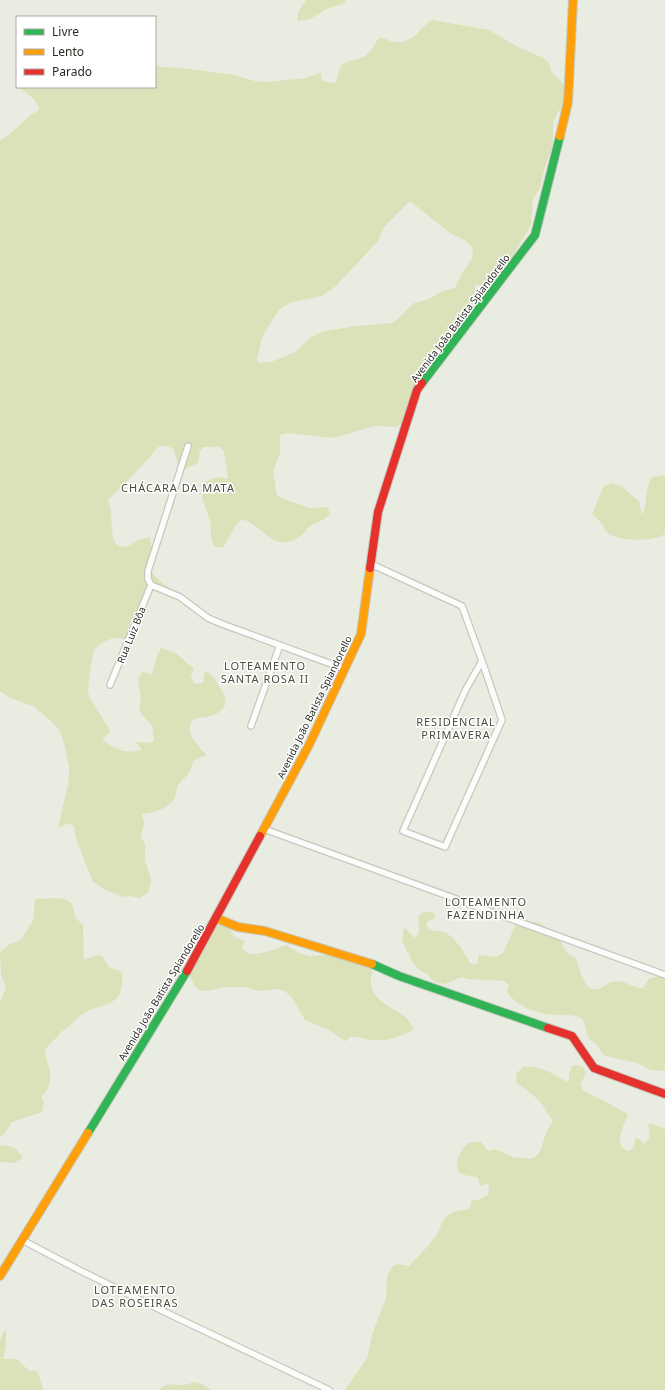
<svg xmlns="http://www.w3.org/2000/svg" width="665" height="1390" font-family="'Noto Sans',sans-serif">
<rect width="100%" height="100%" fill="#e9ece0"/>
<path fill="#dbe2b9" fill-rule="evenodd" d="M306,0H346L343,4L328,8L310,19L298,21C296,13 302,6 306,0Z
M432,20L489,30L516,46L541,57L548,62L552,72L564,85L568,95L553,122V143L544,171L540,188L533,199L531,225L511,258L503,279L491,286L474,285L475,288L481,295L480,304L459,329L430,353L413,395L406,421L396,427L374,426L333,438L288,433L280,435V453L273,471L277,495L283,499L310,508L327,507L330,513C326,521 317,521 310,526C306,529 304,534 299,537C273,554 264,526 242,519L236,525L224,546C208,554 212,529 210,522C207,507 198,498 204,482C213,478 217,476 226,479L228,478L224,451L219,447H203L200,451L198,463L187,468L180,474L178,473L177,460L174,450L168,446H160L154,451L149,458L134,474L108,500C109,505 111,510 111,515C113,525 109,551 127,546C137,543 136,538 150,538C152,544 151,549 150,554C148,573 156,578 170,588H157L144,597L134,614L128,628L130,640C124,641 121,637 115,638C108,639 97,644 94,651C91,658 89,683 88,692L90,698L109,729V733L103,738V740C117,750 124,754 141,750L140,747L136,743L137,742L148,743L154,741L152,725L143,716L139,710L141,698L138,681L140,675L143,672L151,674L153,672L157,655L161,648C169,650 179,654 184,660C188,664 189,666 194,668L191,676L194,684L203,683L205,671C212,673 215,680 219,686C231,703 226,712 207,717C203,718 198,717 195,719C180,728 200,749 207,755C190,760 195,761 188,774C185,778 180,781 178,786C175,790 177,796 173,801C165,810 154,812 142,814L144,824L141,837L145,844V861L149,872L151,881L148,893L140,898L130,896L123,897L106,890L93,882L76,839L74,827L71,824H67L58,828L69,780V767L64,743L60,731L52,722L33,706L10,698L0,691V140C16,133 23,118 39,110C38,99 26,93 18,87H155V64L161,67L183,68L234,75L255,81L267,82L306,78L320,73L322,74L321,78L323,81L335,83C340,77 337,71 342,65C347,60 359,60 365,56C371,52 375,43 379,38C385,37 388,41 394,42C415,44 418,28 432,20ZM409,202H411L450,233L466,241L472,247L473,251L472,258L461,275L455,288L441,292L427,300L414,303L393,323L356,326L321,332L309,338L299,349L293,353L271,362L259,363L257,360L262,338L271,322L279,310L286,305L292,302L322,296L336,286L378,241L384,227Z
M665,475V534C654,542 616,542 607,532C604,529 603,526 601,523C599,520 595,517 592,514L604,486L612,483L621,486L639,501L642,515C648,502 645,488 652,477Z
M60,898L67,900L72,904L76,918L83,925L84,960L96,955L102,956L109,967L122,972C125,1010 104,1000 81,1015C78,1017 75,1021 72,1024C66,1028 61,1032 56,1038C53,1041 48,1045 46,1049C43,1057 52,1069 50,1079C50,1081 49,1086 48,1088C44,1096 39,1093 44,1103L42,1112L12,1122L4,1134L0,1137V1001L6,988L1,974L0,952L10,944L18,941L22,938L33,920L35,899Z
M424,912H433L436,917L427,922C426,936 439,928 446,933C457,940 464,952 470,963L476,964L478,963V955L497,957L503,953L516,924L538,922C544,926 553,931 558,937C564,945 565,955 576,958C580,968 584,996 601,988C606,985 611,981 618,981C627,982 633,988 643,988L649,979L665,974V1071L651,1070L637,1063L605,1056C600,1052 600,1048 596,1044C594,1042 590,1040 589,1038C585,1033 587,1022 581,1018C574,1014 564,1015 556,1015C539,1014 517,1007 507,992L509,985L504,981L468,979L462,977L444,984L435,982L428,975L418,969L412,961L402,941L404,927L414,937H416L419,933L418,916Z
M222,921C226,927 233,930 234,937L245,941L242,948C249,961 275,949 286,945L299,953L311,956L338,954L364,962L372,970C372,975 370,981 371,986C377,1006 398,1008 409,1021C411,1023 412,1026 414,1029C397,1039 385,1042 365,1039C360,1038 355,1036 350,1037L348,1040L345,1041L327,1029L305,1020L293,999L287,993L282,990L277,989L259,991L246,987H224L207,991L199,990L195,986L189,975L199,944Z
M577,1065L583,1067L586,1074L580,1084L583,1090L628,1114C625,1124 611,1147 629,1151L634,1147L635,1138L639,1139L643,1144C652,1139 650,1133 648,1125L650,1123L665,1129V1390H345L367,1358L373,1332L386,1298L387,1276L392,1267L397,1264L409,1266L428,1246L439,1231L442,1222L446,1217L453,1212L469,1209L472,1200H479L484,1197L487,1196C490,1192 489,1187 488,1183L480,1186L477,1177C473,1176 467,1176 464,1175C450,1169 460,1149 469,1143C472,1141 477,1142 481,1142L488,1151L495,1149L513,1157L529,1159L535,1157L540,1152L546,1133L553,1120C547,1115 547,1110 542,1104C535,1096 526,1089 516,1083L517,1073L523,1067C540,1065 552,1073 567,1082L569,1080V1075L572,1066Z
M0,1145C14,1146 15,1147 23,1158L14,1163L0,1162Z
M6,1330V1346L3,1359H17L29,1371L35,1370L38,1372L43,1390H0V1340L4,1331Z
M195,1382L204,1385L211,1390H159C167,1381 174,1386 184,1385C188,1384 191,1383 195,1382Z"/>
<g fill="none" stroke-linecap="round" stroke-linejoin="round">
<defs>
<path id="street" d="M188,446L148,571V579L151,585L180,597L208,618L222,624L345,669
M371,564L462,606L482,661
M482,661L502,720L445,847L403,831L465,691Z
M110,685L151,585
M251,726L280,645
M264,829L665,975
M22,1240L79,1270L169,1314L329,1390"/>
<path id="fast" d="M422,383L535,235L560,136
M372,964L399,976L548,1028
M88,1133L187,971"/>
<path id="slow" d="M560,136L568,102L573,0
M260,836L309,745L361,634L370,568
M216,918L238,927L265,931L372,964
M0,1276L88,1133"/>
<path id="jam" d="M370,568L378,512L417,390L422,383
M187,971L260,836
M548,1028L572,1036L594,1068L665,1094"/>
</defs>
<use href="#street" stroke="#c5c8bf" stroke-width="8"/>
<use href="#fast" stroke="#c5c8bf" stroke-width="10"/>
<use href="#slow" stroke="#c5c8bf" stroke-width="10"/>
<use href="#jam" stroke="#c5c8bf" stroke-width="10"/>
<use href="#street" stroke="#fcfcfa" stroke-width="5.5"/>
<use href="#fast" stroke="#30b455" stroke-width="8"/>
<use href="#slow" stroke="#ff9f0a" stroke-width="8"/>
<use href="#jam" stroke="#e5322d" stroke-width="8"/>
</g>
<g text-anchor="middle" stroke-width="3" stroke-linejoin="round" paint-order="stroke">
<g font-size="10" fill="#292a23" stroke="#fff">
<text transform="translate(460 318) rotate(-53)" y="4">Avenida João Batista Spiandorello</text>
<text transform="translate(131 635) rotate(-68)" y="4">Rua Luiz Bôa</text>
<text transform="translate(314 707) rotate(-64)" y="4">Avenida João Batista Spiandorello</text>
<text transform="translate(161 992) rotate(-59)" y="4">Avenida João Batista Spiandorello</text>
</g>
<g font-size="11" letter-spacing="1" fill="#4a4d3d" stroke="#fff">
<text x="178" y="492">CHÁCARA DA MATA</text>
<text x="265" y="670">LOTEAMENTO<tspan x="265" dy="13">SANTA ROSA II</tspan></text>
<text x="456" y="726">RESIDENCIAL<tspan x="456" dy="13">PRIMAVERA</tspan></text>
<text x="486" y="906">LOTEAMENTO<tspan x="486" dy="13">FAZENDINHA</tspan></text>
<text x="135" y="1294">LOTEAMENTO<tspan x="135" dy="13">DAS ROSEIRAS</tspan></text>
</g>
</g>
<rect x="16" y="16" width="140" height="72" fill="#ffffff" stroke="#a9aaa7"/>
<rect x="24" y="29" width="20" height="6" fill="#30b455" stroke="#a9aaa7"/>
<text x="52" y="36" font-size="12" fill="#292a23">Livre</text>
<rect x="24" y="49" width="20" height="6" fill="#ff9f0a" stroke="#a9aaa7"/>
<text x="52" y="56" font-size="12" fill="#292a23">Lento</text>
<rect x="24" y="69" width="20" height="6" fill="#e5322d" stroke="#a9aaa7"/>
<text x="52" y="76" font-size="12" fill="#292a23">Parado</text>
</svg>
